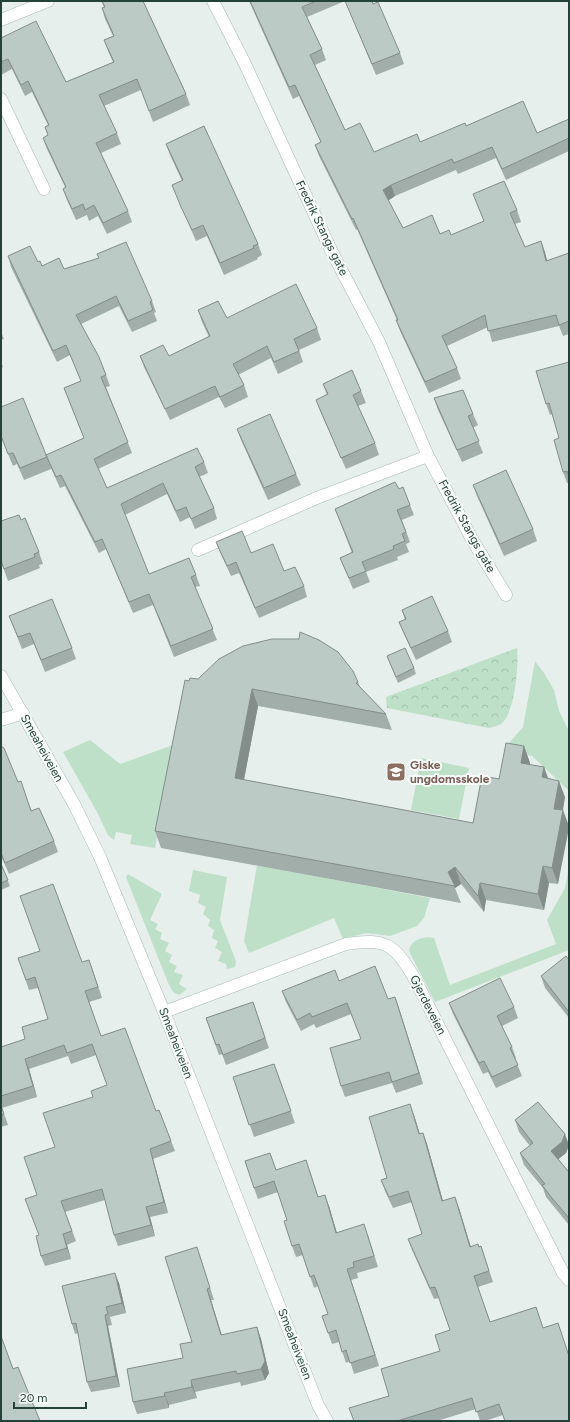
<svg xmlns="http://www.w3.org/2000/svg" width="570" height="1422" font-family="Figtree,sans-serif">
<defs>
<pattern id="forest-crowns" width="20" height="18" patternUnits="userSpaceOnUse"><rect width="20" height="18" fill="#bfe0c8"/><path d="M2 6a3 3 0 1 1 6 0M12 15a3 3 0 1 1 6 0" fill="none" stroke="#a4c1ad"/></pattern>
</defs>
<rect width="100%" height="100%" fill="#e6efeb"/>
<path fill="#bfe0c8" d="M535,661L544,673L554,690L559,711L569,731V791L532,756L503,750L523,727Z
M90,740L120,764L173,745L155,848L130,844L132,835L116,832L114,840L108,835L97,812L63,752Z
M421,758L469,768L459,819L411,810Z
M257,865L430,898L424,918L417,926L390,936L366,933L343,939L334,918L249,953L244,941Z
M569,866V950L435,1002L409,951C410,940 424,935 434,938L450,985L556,944L547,920L565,888Z
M193,870L227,877L220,920L236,961L235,967L227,969L226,964L218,961L222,952L215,948L218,941L212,938L214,930L208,926L210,920L203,914L206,907L198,903L200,895L189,891Z
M128,874L162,894L150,920L158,924L155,929L162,933L160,939L169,943L165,951L172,955L169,962L177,966L174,972L183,975L179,984L187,989L179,995L173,992L169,985L126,877Z"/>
<path fill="url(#forest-crowns)" d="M517,648C519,664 515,714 501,724C498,726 493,727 489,728L387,708L386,697Z"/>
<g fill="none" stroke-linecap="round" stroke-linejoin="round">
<defs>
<path id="minor" d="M213,1L245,64L331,250L379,342L428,456L473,541L506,595
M1,20L48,1
M1,99L44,189
M198,550L319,497L428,456
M1,676L74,804L100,857L164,1012L318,1405L327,1421
M1,720L23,713
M164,1012L346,944C387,938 394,944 415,979L563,1273L569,1280"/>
</defs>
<use href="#minor" stroke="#a8b8b2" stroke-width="13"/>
<use href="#minor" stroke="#fff" stroke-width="12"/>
</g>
<path fill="#a1aea9" d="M101,1H143L186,94L190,105L153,122L141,90L104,106L117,133L121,144L101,153L128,211L132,222L107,234L98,216L89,221L87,215L76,220L67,200L63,189L65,187L47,149L43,138L48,136L45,127L48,125L32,92L25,96L12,69L1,75V38L66,82L113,62L108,51L104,40L113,36L105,19L102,8L104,7Z
M249,1H372L400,53L404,64L376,75L345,1L307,17L322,49L326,60L315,65L345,130L374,152L420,142L466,126L537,133L569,119V151L506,180L496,158L458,174L456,170L395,196L388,201L403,228L451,235L484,221L473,194L517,210L521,222L515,224L525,247L541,241L547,261L569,253V334L563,336L559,326L492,342L488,327L447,346L457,368L461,379L429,393L400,331L396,320H397L357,229L356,230L319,156L315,145L321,142L299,96L293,99Z
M166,144L258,244L262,255L257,258L258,259L224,275L207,236L196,241L186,218L172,185L182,181L170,155Z
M97,254L152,301L156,312L154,313L157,321L132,332L119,306L81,324L106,375L110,386L106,387L132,453L98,469L107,488L204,462L208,473L199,477L214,508L217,519L195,529L190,517L180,522L167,494L125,515L149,574L196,575L200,586L195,587L217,640L174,657L153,605L133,613L106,549L99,553L65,486L60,488L50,466L46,455L84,438L64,388L81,381L70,355L57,362L11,267L8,256L38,262L42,266L64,269L99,258Z
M198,310L227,318L317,328L321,340L299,350L303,362L278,374L271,358L238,375L244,385L248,397L225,408L219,397L170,420L144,367L140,356H169L209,337L202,322Z
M1,332L4,339L1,340Z
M1,362L3,367L1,368Z
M569,362V483H567L563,472L559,438L552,414L550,415L546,404Z
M323,384L361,391L366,403L358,406L375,443L379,455L346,469L320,411L316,400L327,395Z
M434,398L473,414L478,425L473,428L483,453L462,462L438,410Z
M1,407L47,457L51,469L24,480L17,464L13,466L1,437Z
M237,429L296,474L301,485L268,500L241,440Z
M473,485L533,529L537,541L504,556L477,496Z
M399,489L410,505L414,515L402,520L410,542L406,544L409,552L397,557L398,560L366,572L370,582L353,589L340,558L352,553L335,509Z
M21,520L39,552L43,564L39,565L40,568L8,581L2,564H1V521Z
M216,542L251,553L284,571L304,586L307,597L259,618L239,573L231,576L220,552Z
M402,610L448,631L452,642L416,660L404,634L399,622L405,620Z
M9,616L72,648L76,659L45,672L34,644L22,649Z
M387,656L414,668L416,674L398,683Z
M198,679L358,682L360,687L386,714L392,730L258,706L244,780L473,823L499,779L524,746L530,763V765L544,767L548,778L565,797L563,810L558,884L549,883L544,910L486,900L484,912L461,884L455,888L461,903L161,848L155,831L189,681Z
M1,746L32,811L54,841L58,852L9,874L1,856Z
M1,864L10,886L1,890Z
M18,958L82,962L89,960L102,998L89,1002L101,1036L156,1111L159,1110L175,1151L153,1159L168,1213L150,1217L155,1236L118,1246L114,1235L105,1200L65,1212L76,1241L67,1245L71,1259L45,1266L41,1256L37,1195L55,1147L93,1097L107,1085L96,1055L71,1064L68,1056L29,1069L37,1097L2,1108L8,1125L1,1127V1047L25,1039L48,1019L38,988L29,990Z
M569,960V1018L545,988L541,976Z
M339,981L388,999L395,997L423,1084L396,1093L392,1083L345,1097L341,1086L361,1039L351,1014L316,1028L314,1024L301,1031L286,1002L282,991Z
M253,1002L269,1048L226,1065L222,1054L219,1055L206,1018Z
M449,1003L514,1007L518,1018L502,1026L512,1047L516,1058L515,1059L522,1076L496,1088L488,1072L483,1074L453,1014Z
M274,1064L295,1123L254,1137L233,1077Z
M414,1115L420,1134L423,1133L427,1144L443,1201L459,1208L471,1247L481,1246L493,1282L478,1287L490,1322L536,1307L543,1328L558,1323L562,1334L503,1415L485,1421H480L476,1409L437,1421H354L389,1396L440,1351L450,1330L439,1298L434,1299L412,1250L408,1239L422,1234L412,1202L393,1208L385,1191L381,1180L387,1178Z
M515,1120L569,1145L566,1153L558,1159L569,1172V1225L546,1197L543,1188L524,1165L520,1153L530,1146L519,1132Z
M276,1170L310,1171L318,1196L329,1206L337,1233L368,1235L378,1267L357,1273L358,1278L351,1280L379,1366L354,1374L350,1361L346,1363L339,1342L332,1344L322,1316L328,1314L318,1286L314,1288L303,1255L296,1257L292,1246L287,1220L278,1192L258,1199L254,1188Z
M197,1247L214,1300H211L222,1335L257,1327L261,1339L269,1373L265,1380L241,1386L240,1382L195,1392L197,1398L169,1405V1408L137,1414L133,1402L183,1358L192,1342Z
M119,1283L126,1313L110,1317L112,1325L108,1326L120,1387L91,1392L87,1382L78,1333L75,1334L72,1324Z"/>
<path fill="#838d89" d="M391,185L395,196L387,201L383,190Z
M541,241L545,252L550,272L546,261Z
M252,689L258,706L241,795L235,778Z
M524,746L530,763L527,780L521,763Z
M544,767L550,784L542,777Z
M559,781L565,797L560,825L554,809Z
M563,810L569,826V828L558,884L552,868Z
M543,866L549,883L544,910L538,894Z
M455,867L461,884L455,888L448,872Z
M480,883L486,900L484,912L478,896Z
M89,960L93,971L102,998L98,987Z
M395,997L399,1008L423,1084L419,1073Z
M25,1059L29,1069L37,1097L33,1086Z
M410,1104L414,1115L423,1145L419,1134Z
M423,1133L427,1144L446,1212L442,1201Z
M565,1134L569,1145L566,1153L555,1162L551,1151Z
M150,1149L153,1159L168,1213L164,1202Z
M325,1195L329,1206L340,1244L336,1233Z
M455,1197L459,1208L474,1258L470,1247Z
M146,1207L150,1217L155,1236L151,1225Z
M63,1234L67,1245L71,1259L67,1248Z
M347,1269L351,1280L379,1366L375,1355Z
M115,1273L119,1283L126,1313L122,1303Z
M207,1289L211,1300L225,1347L221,1335Z
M105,1315L108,1326L120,1387L116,1376Z
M257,1327L261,1339L269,1373L265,1380L261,1369Z
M191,1380L197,1398L192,1387Z
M164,1393L169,1405V1408Z"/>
<path fill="#bbcac4" stroke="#838d89" d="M102,1H143L186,94L149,111L137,79L99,95L117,133L96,143L128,211L103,223L94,205L85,210L83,204L72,209L63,189L66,187L43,138L48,135L45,127L49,125L28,81L21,85L8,59L1,62V38L36,21L66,82L114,62L104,40L114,36L102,8L105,7Z
M250,1H316L302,7L322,49L310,55L345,130L360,123L374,152L417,134L420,142L465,123L466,126L523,101L537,133L569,119V138L502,169L492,147L454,163L452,159L391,185L383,190L403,228L432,215L440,234L449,230L451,235L484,221L473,194L504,181L517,210L510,213L525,247L541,241L546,261L569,253V321L559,325L556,315L488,331L485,315L442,336L457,368L425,382L396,320H398L353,218L352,219L315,145L321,142L295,85L289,87Z
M345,1H372L373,4L378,2L400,53L372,64Z
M204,126L258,244L253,246L254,248L220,263L203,225L192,230L181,207L172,185L183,180L166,144Z
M126,242L152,301L150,302L153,310L128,321L116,296L76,315L99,357L106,375L101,377L128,442L94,459L107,488L197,448L204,462L195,467L214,508L191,519L186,507L176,511L163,483L121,504L149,574L189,558L196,575L191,577L213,629L171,646L149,594L129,602L102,539L95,542L61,475L56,477L46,455L84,438L64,388L81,381L66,345L53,351L8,256L30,246L38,262L40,261L42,266L59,258L64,269L99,258L97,254Z
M296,284L317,328L294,339L299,351L274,362L267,346L233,364L244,385L220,397L215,386L165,409L140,356L163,345L169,356L210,336L198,310L218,301L227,318Z
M569,362V477L567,471L563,472L554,440L559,438L549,403L546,404L536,371Z
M352,370L361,391L353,395L375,443L341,458L316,400L328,394L323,384Z
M463,390L473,414L468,416L479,441L457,450L434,398Z
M23,398L47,457L20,468L13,453L8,454L1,436V407Z
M270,414L296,474L264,488L237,429Z
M506,470L533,529L500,544L473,485Z
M395,482L399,489L403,487L410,505L397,510L406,532L402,534L405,541L393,546L394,549L362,562L366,571L349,578L340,558L353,552L335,509Z
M19,515L21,520L25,518L39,552L34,554L35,557L4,569L1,561V521Z
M242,531L251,553L273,544L284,571L295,567L304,586L255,608L236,562L227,566L216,542Z
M432,596L448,631L411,648L399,622L406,619L402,610Z
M52,599L72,648L41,660L30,633L18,637L9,616Z
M300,632L319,640L338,652L353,671L358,682L356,683L386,714L252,689L235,778L473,823L482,776L499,779L506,743L524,746L521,763L544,767L542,777L559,781L554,809L563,810L552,868L543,866L538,894L480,883L478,896L455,867L448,872L455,886L155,831L185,680L189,681L190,678L198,679L219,659L243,646L272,639H299Z
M405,648L414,668L396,677L387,656Z
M1,746L4,748L18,782L21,781L31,811L39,808L54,841L5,863L1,853Z
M1,864L8,880L1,883Z
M53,884L82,962L89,960L98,987L85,991L101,1036L125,1028L156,1111L159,1110L171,1141L150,1149L164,1202L146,1207L151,1225L114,1235L102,1189L61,1201L72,1231L63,1234L67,1248L41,1256L36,1236L39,1235L25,1199L37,1195L24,1157L55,1147L43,1113L93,1097L91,1091L107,1085L92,1044L67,1053L64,1045L25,1059L33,1086L1,1096V1047L25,1039L22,1027L48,1019L35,977L26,980L18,958L40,951L20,896Z
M566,956L569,960V1012L541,976Z
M375,966L388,999L395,997L419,1073L392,1082L389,1072L341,1086L330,1048L361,1039L347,1003L312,1017L310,1013L297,1020L282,991L335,970L339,981Z
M500,978L514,1007L497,1016L512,1047L510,1048L518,1065L492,1077L484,1061L479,1063L449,1003Z
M253,1002L265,1038L223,1055L219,1044L216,1045L206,1018Z
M274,1064L291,1111L249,1125L233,1077Z
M538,1102L565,1134L562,1142L551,1151L569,1172V1218L552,1198L542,1185L545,1184L520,1153L533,1143L515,1120Z
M410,1104L419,1134L423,1133L442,1201L455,1197L470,1247L478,1244L479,1247L481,1246L489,1271L474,1276L490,1322L536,1307L543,1328L558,1323L569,1356V1421H505L499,1404L476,1412L472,1398L397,1421H354L349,1408L389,1396L381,1369L440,1351L435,1335L450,1330L435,1287L430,1288L408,1239L422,1234L408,1191L389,1197L381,1180L387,1178L369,1117Z
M1,1106L4,1114L1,1115Z
M270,1153L276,1170L306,1160L318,1197L325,1195L336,1233L364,1224L374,1256L353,1262L354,1267L347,1269L375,1355L350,1363L346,1350L342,1352L336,1330L328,1333L322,1316L328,1314L314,1275L310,1277L299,1244L292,1246L284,1221L287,1220L274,1181L254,1188L245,1161Z
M197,1247L210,1288L207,1289L221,1335L257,1327L265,1361L261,1369L237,1374L236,1371L191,1380L192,1387L164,1393L165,1396L133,1402L127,1369L183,1358L180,1344L192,1342L165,1257Z
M115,1273L122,1303L106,1307L108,1314L105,1315L116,1376L87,1382L76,1323L72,1324L62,1286Z
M1,1336L13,1369L18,1367L40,1421H1Z"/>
<defs>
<symbol id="school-square" viewBox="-11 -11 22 22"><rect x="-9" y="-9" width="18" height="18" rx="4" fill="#8d6e63" stroke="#f7fbf9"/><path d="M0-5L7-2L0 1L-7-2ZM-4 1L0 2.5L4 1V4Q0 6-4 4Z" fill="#fff"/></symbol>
</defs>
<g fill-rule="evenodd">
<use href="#school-square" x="385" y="761" width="22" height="22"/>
</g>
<g text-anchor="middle" stroke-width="4" stroke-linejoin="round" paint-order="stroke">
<g font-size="12" fill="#24423a" stroke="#f7fbf9">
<text transform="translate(322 228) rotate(64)" y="4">Fredrik Stangs gate</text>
<text transform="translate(467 526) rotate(61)" y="4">Fredrik Stangs gate</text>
<text transform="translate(42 748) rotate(61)" y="4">Smeaheiveien</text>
<text transform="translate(428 1005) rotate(63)" y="4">Gjerdeveien</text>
<text transform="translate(176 1043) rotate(69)" y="4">Smeaheiveien</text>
<text transform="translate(295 1344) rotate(69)" y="4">Smeaheiveien</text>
</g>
<g font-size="12" font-weight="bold" fill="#785e54" stroke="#f7fbf9" text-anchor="start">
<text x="410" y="769">Giske<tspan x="410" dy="14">ungdomsskole</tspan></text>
</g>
</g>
<rect width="570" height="1422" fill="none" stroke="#24423a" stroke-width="4"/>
<path d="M14 1402v6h72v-6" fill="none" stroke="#24423a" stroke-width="2"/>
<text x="20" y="1402" font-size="12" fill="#24423a" stroke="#f7fbf9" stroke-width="3" paint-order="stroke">20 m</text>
</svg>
